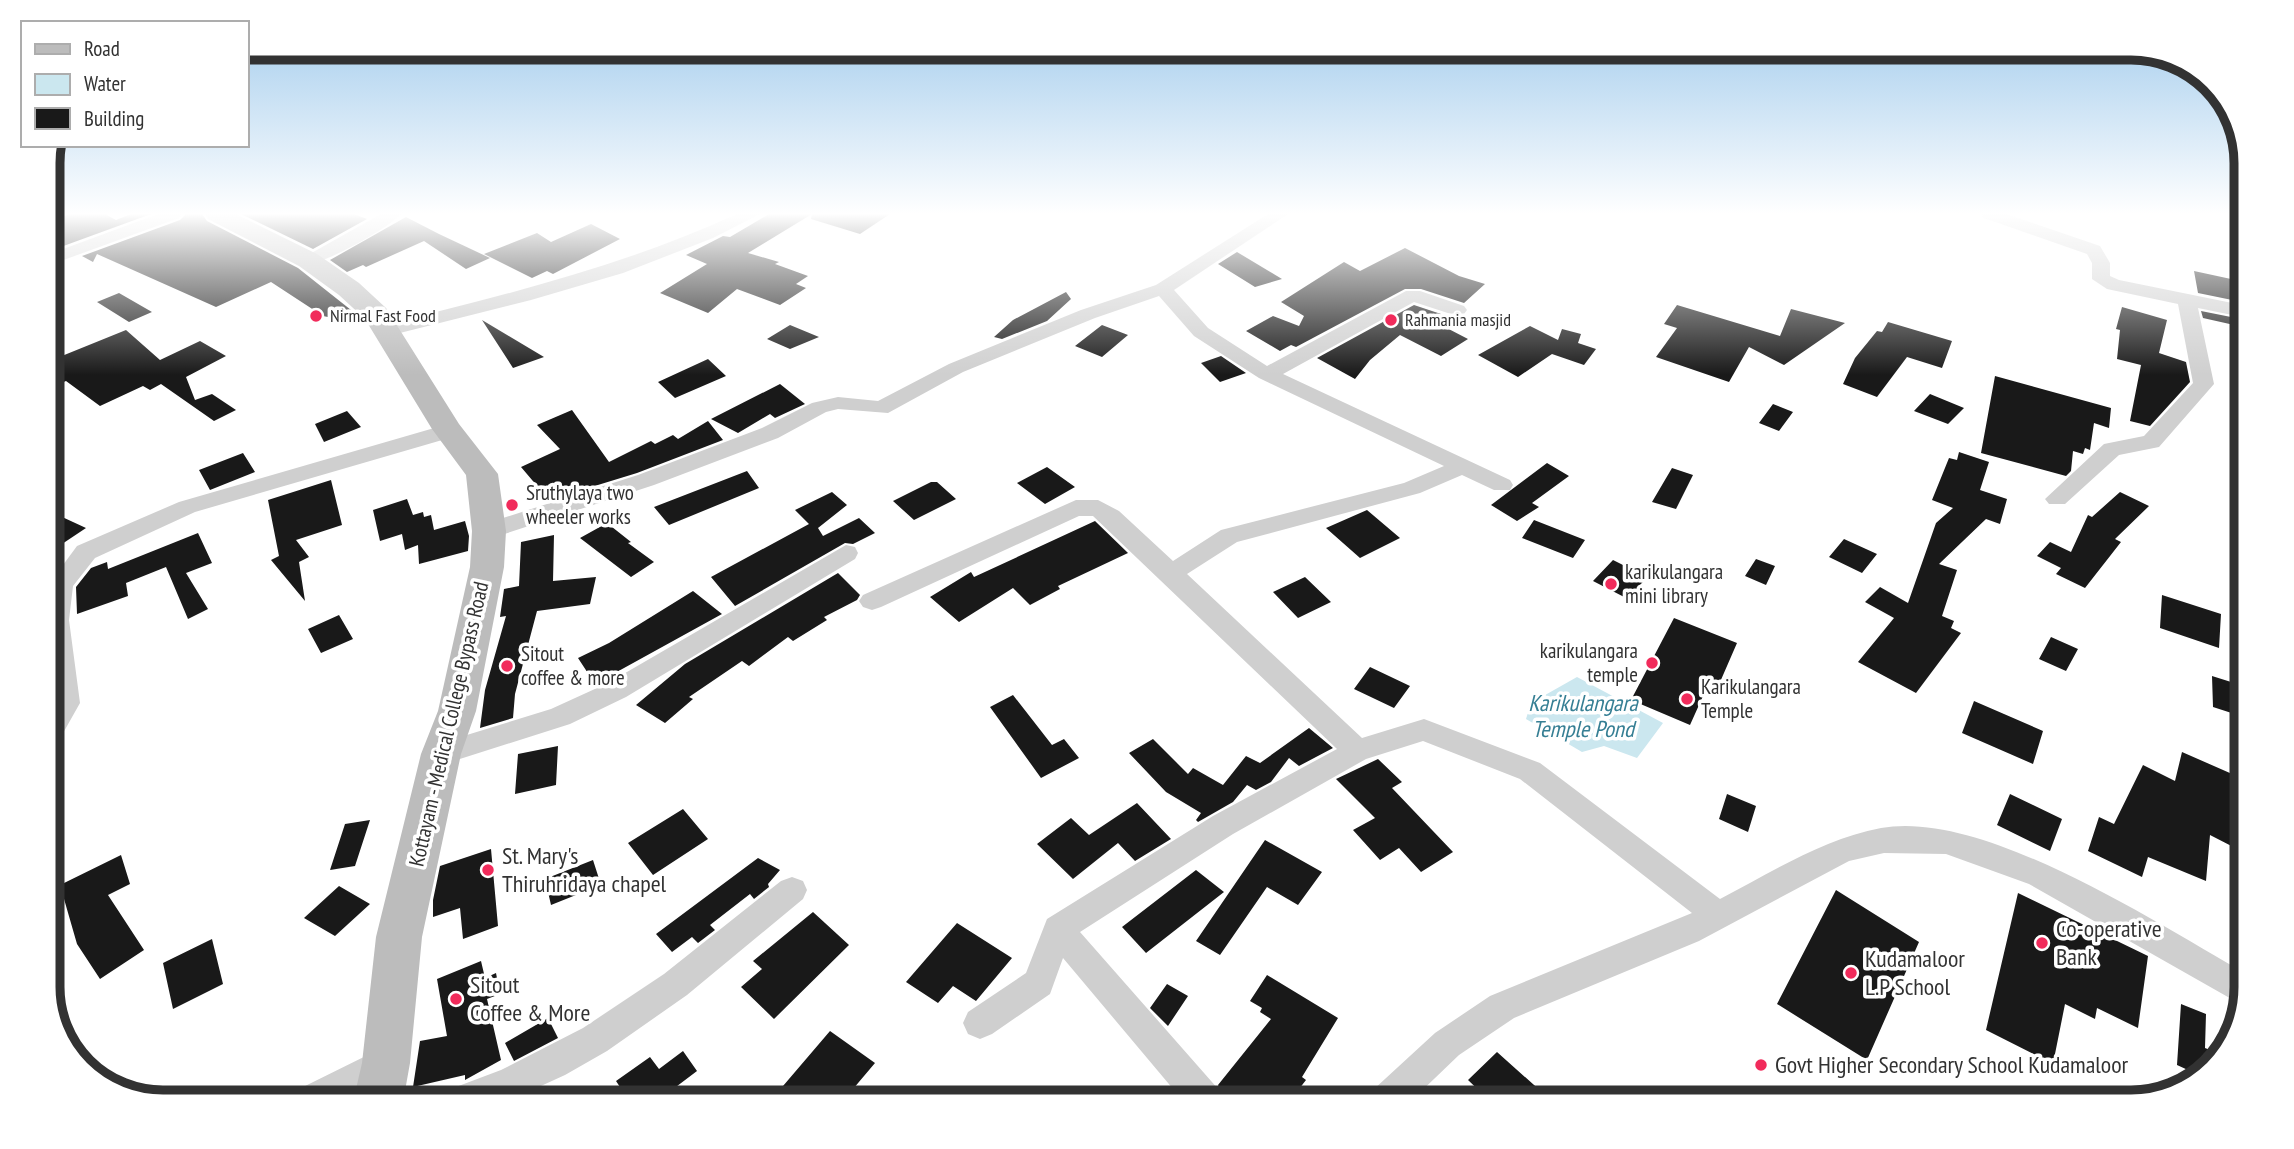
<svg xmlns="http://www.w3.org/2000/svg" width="2294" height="1149" font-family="'PT Sans Narrow',sans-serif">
<rect width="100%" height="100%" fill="#fff"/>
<path fill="#cbe7ef" d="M1577,677L1663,723L1637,758L1604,746L1582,752L1526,719L1531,703Z"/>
<path fill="#191919" d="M70,214H105L116,220L131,214H151L47,252V222Z
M186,214H202L207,221L298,268L351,310L333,318L323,316L271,282L216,307L97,254L93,262L82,256L180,220Z
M241,214H354L367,219L313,249Z
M769,214H890L860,234L811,219L812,214L748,253L779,262L775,264L808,276L796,284L806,288L780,305L737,289L708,313L660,293L707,264L686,255L723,236L730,237Z
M406,217L439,234L490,258L466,269L424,241L366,267L363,265L347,272L330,260Z
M591,224L620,239L553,274L547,271L532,278L484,254L537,233L551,242Z
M1405,248L1459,276L1485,284L1464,303L1421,289H1405L1296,347L1291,345L1280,351L1246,331L1273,316L1299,326L1304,316L1281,302L1344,262L1360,271Z
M1237,252L1282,279L1255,287L1218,264Z
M2194,271L2231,279L2237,301L2198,293Z
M1066,292L1071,299L1047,321L1002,339L994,337L1013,320Z
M119,293L152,312L129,322L97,302Z
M1414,305L1450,317L1441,325L1468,339L1441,356L1400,335L1370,360L1355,379L1317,358Z
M1677,305L1780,336L1791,309L1845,323L1784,365L1749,347L1729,382L1656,357L1677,328L1664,324Z
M2122,307L2167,320L2159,353L2186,362L2190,382L2150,426L2130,421L2141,365L2117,359L2120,330L2116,329Z
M2201,311L2241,319L2243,327L2203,318Z
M482,320L544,357L513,368Z
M1888,322L1952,341L1942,368L1907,357L1877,397L1843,384L1855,358L1877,331L1882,332Z
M790,325L819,337L790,349L767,339Z
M1102,325L1128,335L1102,357L1075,346Z
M1530,326L1558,340L1562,329L1581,334L1578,343L1596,349L1584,365L1552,354L1518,377L1478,355Z
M126,330L160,360L200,341L226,356L186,377L195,400L212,394L236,410L214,421L161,384L150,390L143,386L100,406L66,381L47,389V362Z
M1221,356L1246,373L1220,382L1201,363Z
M708,359L726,376L675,398L658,382Z
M1995,376L2111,408L2109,428L2094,423L2090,450L2085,448L2083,454L2073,451L2071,471L2066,476L1981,453Z
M780,384L805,404L775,418L770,414L738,433L711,419Z
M1930,394L1964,408L1948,424L1914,411Z
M1773,404L1793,412L1779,431L1759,423Z
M572,410L609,462L651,441L655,444L673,435L678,439L708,421L723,440L637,473L549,500L521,467L560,449L537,425Z
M347,411L361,427L324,442L315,424Z
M1959,452L1989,462L1980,490L2007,499L2000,524L1986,519L1939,564L1957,570L1942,616L1954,621L1951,628L1961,633L1916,693L1858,662L1894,618L1865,602L1880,587L1908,603L1936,523L1953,508L1932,500L1949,458L1957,460Z
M243,453L255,472L210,490L199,470Z
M1547,463L1569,476L1532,503L1539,507L1517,521L1491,505Z
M1047,467L1075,487L1045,504L1017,483Z
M1672,468L1693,475L1676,509L1652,502Z
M747,471L759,488L669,525L654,507Z
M331,480L342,525L296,540L309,557L299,562L305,601L271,560L279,556L268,500Z
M931,482H937L956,499L914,520L893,501Z
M832,492L847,505L818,528L823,536L859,518L875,533L853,544L845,543L735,606L711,577L809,524L795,510Z
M2120,492L2149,506L2115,539L2121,542L2085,588L2056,574L2061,568L2037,556L2050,542L2071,552L2088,515L2092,517Z
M407,499L413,515L423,512L424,517L431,515L434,530L465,521L469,536L468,551L419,564L418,545L405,550L402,534L380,541L373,510Z
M47,510L86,528L47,554Z
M1367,510L1400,538L1360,558L1326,528Z
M1534,520L1585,540L1573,558L1522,538Z
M1095,521L1128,553L1058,586L1060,589L1030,605L1013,588L959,622L930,597L971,572L974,577Z
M607,523L631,542L628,543L654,562L631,577L580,538Z
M198,533L212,563L186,573L208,609L188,619L166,567L126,583L128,596L77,614L76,587L91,568L107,562L108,569Z
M554,535L553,581L596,577L590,604L537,611L515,694L513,718L480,728L485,690L506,616L500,617L504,589L519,586L521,542Z
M1844,539L1877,554L1862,573L1829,557Z
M1756,559L1775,566L1766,585L1745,576Z
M1613,560L1647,577L1628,599L1593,581Z
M838,573L860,595L857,600L824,617L827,620L793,641L788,637L749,666L742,661L689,697L693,699L665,723L636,705L685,664Z
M1305,577L1331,602L1298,618L1273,592Z
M693,591L722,614L595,684L578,658L609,643Z
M2162,595L2221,614L2219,648L2160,628Z
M339,615L353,639L321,653L308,629Z
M1674,618L1737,643L1717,689L1708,685L1690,725L1631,700Z
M2051,637L2078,649L2066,671L2039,659Z
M1370,667L1410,686L1394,708L1354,689Z
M2212,676L2247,687V718L2213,707Z
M1013,695L1052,745L1064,739L1079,758L1041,778L990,707Z
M1974,701L2043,731L2033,764L1962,733Z
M1309,728L1333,748L1299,766L1289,758L1271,782L1256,790L1247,785L1233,802L1198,822L1196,820L1201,813L1166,792L1129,753L1153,739L1188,774L1193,768L1223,785L1246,756L1260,763Z
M558,746L556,785L515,794L518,754Z
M2182,752L2239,777L2232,816L2247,823V854L2210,835L2206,881L2148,857L2142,877L2088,851L2099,817L2114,824L2143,765L2175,781Z
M1378,759L1402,782L1392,788L1453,852L1421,872L1399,848L1380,860L1353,830L1375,818L1336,779Z
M1727,794L1756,806L1748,832L1719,819Z
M2010,794L2062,819L2050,851L1997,825Z
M1137,803L1171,839L1135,861L1118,843L1073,879L1037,844L1071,818L1089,835Z
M683,809L708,839L653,875L628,843Z
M370,820L355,866L330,870L345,824Z
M1265,840L1322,872L1298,905L1267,887L1220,955L1196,941Z
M491,849L498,926L463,939L460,908L433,917V900L440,866Z
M121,855L130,884L108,895L144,950L100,979L77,944L60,885Z
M758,858L780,870L768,884L769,887L754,899L750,894L710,925L715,930L698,943L692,937L672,952L656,934Z
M593,860L601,885L551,905L545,879Z
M1196,870L1224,892L1146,953L1122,927Z
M339,886L370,904L335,936L304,918Z
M1836,890L1919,942L1867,1060L1777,1004Z
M2018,893L2148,956L2138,1028L2097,1008L2095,1019L2065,1004L2053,1064L1986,1030Z
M813,912L849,945L774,1019L741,987L762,969L753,961Z
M957,923L1012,958L976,1001L953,986L938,1003L906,982Z
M212,939L223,984L173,1009L163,963Z
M481,961L485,978L496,973L500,994L487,999L501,1060L465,1080V1075L413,1087L420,1041L447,1036L437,979Z
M1267,975L1338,1018L1302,1077L1306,1080L1289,1102H1226L1218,1085L1271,1019L1260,1012L1262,1008L1250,1001Z
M1167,984L1188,996L1168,1026L1150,1008Z
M2181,1004L2206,1014L2205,1048L2220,1054L2201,1076L2177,1065Z
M548,1018L558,1038L514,1061L505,1043Z
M830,1031L875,1063L842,1102H805L783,1086Z
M683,1051L697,1071L656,1102H630L616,1081L650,1057L659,1069Z
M1497,1052L1553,1102H1491L1468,1080Z"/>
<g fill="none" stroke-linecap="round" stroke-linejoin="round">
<path fill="#cfcfcf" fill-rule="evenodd" d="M158,214H182L179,218L47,266V255Z
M381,214H401C389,228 319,268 302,264L299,260Z
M737,214H760L713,238L623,273L531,300L384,337L374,331L377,327C500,296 622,267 737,214Z
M1268,214H1288L1174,290L1208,328L1267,366L1406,291H1420L1464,306L1467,310L1464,314L1457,316L1414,302L1283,374L1510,480L1513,485L1510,490H1494L1462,475L1420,493L1237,542L1187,574L1362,738L1424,719L1540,763L1720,899C1772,872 1823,839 1881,828C1984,809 2157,924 2247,974L2242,1005L2029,884L1946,854L1884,853L1849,861L1699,941L1514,1018L1459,1055L1410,1102H1368L1373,1090L1435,1033L1490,996L1692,913L1520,779L1423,741L1366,759L1233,834L1080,932L1219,1090L1224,1102H1184L1063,958L1050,994L992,1034L980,1039L968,1034L963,1023L968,1012L1026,973L1047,919L1213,816L1337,749L1093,516H1079L881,607L872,610L863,607L859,601L863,595L1076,500H1098L1119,511L1173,561L1221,530L1404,483L1444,466L1259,378L1194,336L1159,296L1095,318L963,372L888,413L838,409L826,412L778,438L654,485L489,539L481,537L477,531L481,525L638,475L762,428L812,403L838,397L878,401L949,364L1081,310L1156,285Z
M1981,214H2006L2100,246L2110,263V276L2119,280L2247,306V318L2198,308L2214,384L2159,447L2119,455L2065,504H2049L2045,499L2104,444L2144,436L2193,383L2178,304L2107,289L2092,279V263L2087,254L1984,218Z
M448,424L459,431L456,436L195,512L95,558L73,586L69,620L80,703L58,742L48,745V711L52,702L48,658L49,584L77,546L179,502Z
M846,545L855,547L858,553L855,559L626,697L570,724L441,765L431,762L427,754L431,746L551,709L608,683Z
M792,877L803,881L807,890L803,899L687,995L607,1051L565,1075L506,1102H443L448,1090L501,1070L583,1028L664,974L781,881Z
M386,1046L398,1051L403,1063L398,1075L346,1102H292L297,1090Z"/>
<path fill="#bcbcbc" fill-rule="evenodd" d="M205,214H236L317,254L359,283L386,308L459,424L498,474L506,531L504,567L476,711L461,754L422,937L410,1063L403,1102H353L362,1063L376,937L421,754L438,711L470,567L472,531L466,475L432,429L365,319L339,295L299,266L208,219Z"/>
</g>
<linearGradient id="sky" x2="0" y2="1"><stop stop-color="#9cc8eb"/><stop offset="0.57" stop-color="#fff"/><stop offset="1" stop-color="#fff" stop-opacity="0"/></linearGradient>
<rect width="2294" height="375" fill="url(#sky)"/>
<g fill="#f12b5b" stroke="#fff" stroke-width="2.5">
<circle cx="316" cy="316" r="7"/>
<circle cx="1391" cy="320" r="7"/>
<circle cx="512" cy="505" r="7"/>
<circle cx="1611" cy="584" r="7"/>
<circle cx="1652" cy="663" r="7"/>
<circle cx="507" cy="666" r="7"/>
<circle cx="1687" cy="699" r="7"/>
<circle cx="488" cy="870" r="7"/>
<circle cx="2042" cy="943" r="7"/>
<circle cx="1851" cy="973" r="7"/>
<circle cx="456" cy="999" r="7"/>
<circle cx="1761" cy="1065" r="7"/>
</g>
<g text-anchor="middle" stroke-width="7" stroke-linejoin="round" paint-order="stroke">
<g font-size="18" fill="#323232" stroke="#fff" text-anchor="start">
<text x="330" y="322">Nirmal Fast Food</text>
<text x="1405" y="326">Rahmania masjid</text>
</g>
<g font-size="21" fill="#323232" stroke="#fff" text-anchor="start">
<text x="526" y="500">Sruthylaya two<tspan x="526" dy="24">wheeler works</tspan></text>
<text x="1625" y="579">karikulangara<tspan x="1625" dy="24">mini library</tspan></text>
<text x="1638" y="658" text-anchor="end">karikulangara<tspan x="1638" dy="24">temple</tspan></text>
<text x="521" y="661">Sitout<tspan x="521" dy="24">coffee &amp; more</tspan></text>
<text x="1701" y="694">Karikulangara<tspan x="1701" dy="24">Temple</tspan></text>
</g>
<g font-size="21" fill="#323232" stroke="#fff">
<text transform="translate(449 724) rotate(-77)" y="7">Kottayam - Medical College Bypass Road</text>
</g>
<g font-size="23" font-style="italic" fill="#367f94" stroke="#fff">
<text x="1583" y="711">Karikulangara<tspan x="1583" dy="26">Temple Pond</tspan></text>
</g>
<g font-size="24" fill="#323232" stroke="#fff" text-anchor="start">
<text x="502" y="864">St. Mary's<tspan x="502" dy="28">Thiruhridaya chapel</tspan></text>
<text x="2056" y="937">Co-operative<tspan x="2056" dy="28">Bank</tspan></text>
<text x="1865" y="967">Kudamaloor<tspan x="1865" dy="28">L.P School</tspan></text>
<text x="470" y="993">Sitout<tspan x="470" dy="28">Coffee &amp; More</tspan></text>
<text x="1775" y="1073">Govt Higher Secondary School Kudamaloor</text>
</g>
</g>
<path d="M0 0H2294V1149H0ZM163 60H2131A103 103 0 0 1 2234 163V987A103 103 0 0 1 2131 1090H163A103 103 0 0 1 60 987V163A103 103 0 0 1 163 60Z" fill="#fff" fill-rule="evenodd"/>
<path fill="none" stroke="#323232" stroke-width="9" d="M163 60H2131A103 103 0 0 1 2234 163V987A103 103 0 0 1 2131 1090H163A103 103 0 0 1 60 987V163A103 103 0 0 1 163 60Z"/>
<rect x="21" y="21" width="228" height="126" fill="#ffffff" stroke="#adadad" stroke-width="2"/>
<rect x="35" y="44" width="35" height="10" fill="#bcbcbc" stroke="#adadad" stroke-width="2"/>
<text x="84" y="56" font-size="21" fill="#323232">Road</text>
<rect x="35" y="74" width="35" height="21" fill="#cbe7ef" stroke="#adadad" stroke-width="2"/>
<text x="84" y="91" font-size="21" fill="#323232">Water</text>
<rect x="35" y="108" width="35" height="21" fill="#191919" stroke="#adadad" stroke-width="2"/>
<text x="84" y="126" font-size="21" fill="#323232">Building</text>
</svg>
